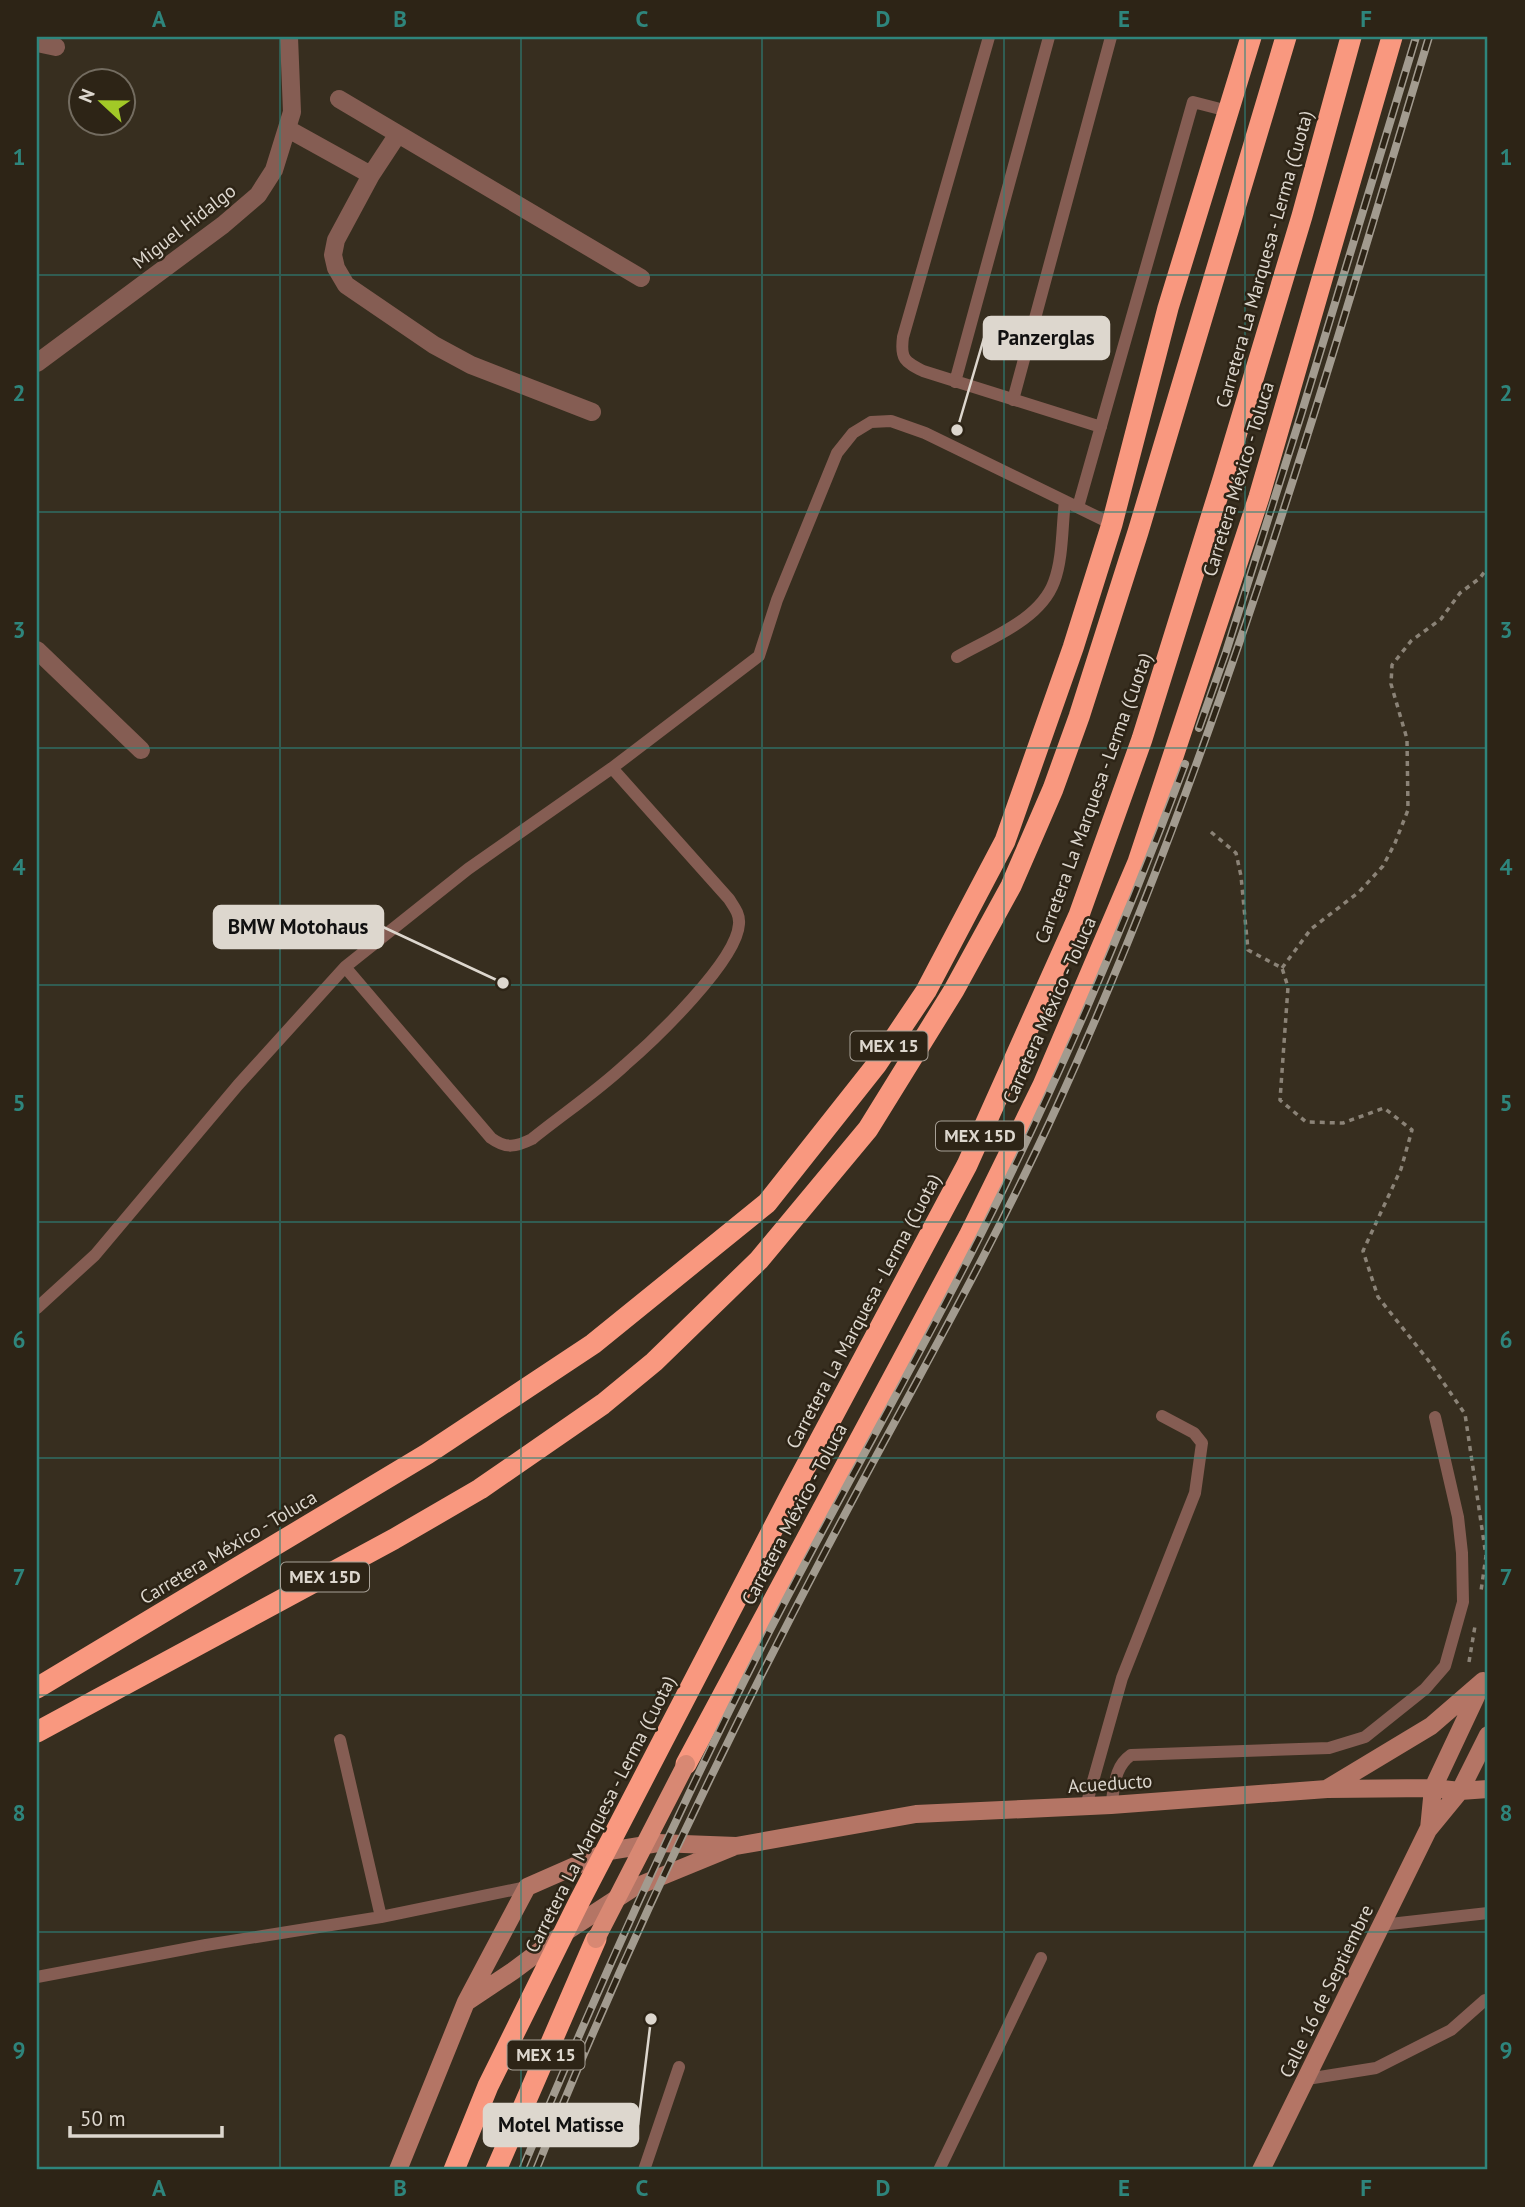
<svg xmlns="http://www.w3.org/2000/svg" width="1525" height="2207" font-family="'PT Sans',sans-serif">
<rect width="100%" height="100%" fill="#372e1f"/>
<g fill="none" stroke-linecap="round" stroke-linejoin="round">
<path stroke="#8b8377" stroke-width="3.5" stroke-dasharray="5 5" stroke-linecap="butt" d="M1211,832L1236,853L1241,876L1248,950L1282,968L1288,987L1280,1100L1306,1122L1343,1123L1384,1108L1412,1130L1401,1169L1363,1251L1378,1297L1428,1360L1465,1414L1486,1556L1481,1591
M1282,968L1311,929L1359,892L1383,866L1395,843L1408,810L1407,739L1391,684L1392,665L1411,641L1441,619L1460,593L1480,578L1488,567
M1469,1662L1475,1626"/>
<path stroke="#855d53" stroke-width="12" d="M989,37L903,337C900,359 905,362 923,371L1101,427
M955,382L1049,37
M1013,400L1111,37
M1078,507L1193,102L1228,111
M957,657C990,638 1040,620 1054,582C1063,559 1062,525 1065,501
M345,967L468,869L612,768L759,656L777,600L837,453L853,433L871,422L891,421L925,433L1112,524
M37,1308L95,1255L238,1085L345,967L491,1138C506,1149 516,1147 532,1139C563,1114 596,1092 625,1065C654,1040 737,961 739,924C740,914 734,907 729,899L612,768
M340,1740L381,1917
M1111,1805C1115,1786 1114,1767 1131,1755L1329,1748L1365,1737L1425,1689L1445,1666L1463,1602L1462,1553L1458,1517L1435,1417
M1086,1806L1122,1678L1195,1493L1202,1443L1194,1433L1162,1416
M1381,1925L1488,1913
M37,1977L206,1945L381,1917L527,1887
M1307,2079L1376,2068L1451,2030L1485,2000H1488
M644,2170L679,2067
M939,2170L1041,1958"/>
<path stroke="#855d53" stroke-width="18" d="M37,43L56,47
M339,99L641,278
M288,129L371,175
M398,134L371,175L336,240L333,255L336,268L346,285L434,345L471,365L592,412
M37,363L223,225L258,195L274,170L292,112L289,37
M37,650L141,750"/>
<path stroke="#b47565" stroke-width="18" d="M1328,1788L1431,1726L1483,1681
M1429,1829L1433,1788L1481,1686
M468,2001L513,1971L564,1933L633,1888L733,1847
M398,2170L466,2002L527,1887L609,1851L658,1843L736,1846L916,1814L1111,1805L1327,1789L1433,1788L1460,1791L1488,1789
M1261,2170L1428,1830L1460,1791L1488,1735"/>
<path stroke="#f9987f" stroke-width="21" d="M37,1688L427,1454L593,1344L767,1203L877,1064L926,991L1005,841L1073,648L1112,524L1168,308L1251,37
M37,1732L394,1539L480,1489L603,1404L654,1362L759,1260L868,1129L954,990L1011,886L1053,789L1079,717L1138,532L1286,37
M686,1764L969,1236L1043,1085L1138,862L1259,497L1392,37
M496,2170L596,1939"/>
<defs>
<path id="rail" d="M1199,728L1226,652L1301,415L1416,37
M522,2170C598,1987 679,1807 770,1630C839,1496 915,1365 983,1230C1059,1079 1126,922 1185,764
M536,2170C621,1957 720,1751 827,1548C905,1400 989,1256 1058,1104C1215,761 1320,397 1429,37"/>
</defs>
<use href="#rail" stroke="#a29b8f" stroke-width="8"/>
<use href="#rail" stroke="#2d2416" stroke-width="5" stroke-dasharray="16" stroke-linecap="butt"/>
<path stroke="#d88873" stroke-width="18" d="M596,1939L686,1764"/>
<path stroke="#f9987f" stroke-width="21" d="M454,2170L488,2086L578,1904L790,1496L967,1165L1079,915L1142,739L1223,479L1302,216L1351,37"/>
</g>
<path fill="none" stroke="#2e857c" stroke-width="2" stroke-opacity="0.55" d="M280,37V2170M521,37V2170M762,37V2170M1004,37V2170M1245,37V2170M37,275H1488M37,512H1488M37,748H1488M37,985H1488M37,1222H1488M37,1458H1488M37,1695H1488M37,1932H1488"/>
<g text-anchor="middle" stroke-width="5" stroke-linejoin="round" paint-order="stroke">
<g fill="#2d2416" stroke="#a8a197" stroke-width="2">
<rect x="850.5" y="1031.5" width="77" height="29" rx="5"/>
<rect x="936" y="1121.5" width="88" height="29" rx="5"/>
<rect x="281" y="1562.5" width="88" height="29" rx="5"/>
<rect x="507.5" y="2040.5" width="77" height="29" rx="5"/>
</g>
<g font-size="18" font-weight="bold" fill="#ddd7ce">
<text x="889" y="1052">MEX 15</text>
<text x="980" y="1142">MEX 15D</text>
<text x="325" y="1583">MEX 15D</text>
<text x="546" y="2061">MEX 15</text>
</g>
<g font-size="19" fill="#ddd7ce" stroke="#2d2416">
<text transform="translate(184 226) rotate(-38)" y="7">Miguel Hidalgo</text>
<text transform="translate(1264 259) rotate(-74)" y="7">Carretera La Marquesa - Lerma (Cuota)</text>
<text transform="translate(1238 479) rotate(-73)" y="7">Carretera México - Toluca</text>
<text transform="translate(1093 798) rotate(-70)" y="7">Carretera La Marquesa - Lerma (Cuota)</text>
<text transform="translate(1049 1010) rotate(-66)" y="7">Carretera México - Toluca</text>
<text transform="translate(863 1311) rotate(-62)" y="7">Carretera La Marquesa - Lerma (Cuota)</text>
<text transform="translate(794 1514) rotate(-62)" y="7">Carretera México - Toluca</text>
<text transform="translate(228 1547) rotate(-31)" y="7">Carretera México - Toluca</text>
<text transform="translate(1110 1783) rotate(-4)" y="7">Acueducto</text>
<text transform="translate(600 1814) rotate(-63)" y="7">Carretera La Marquesa - Lerma (Cuota)</text>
<text transform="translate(1326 1991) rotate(-64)" y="7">Calle 16 de Septiembre</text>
</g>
</g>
<path fill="none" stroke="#ddd7ce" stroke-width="2.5" d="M957 430L984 338M503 983L383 927M651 2019L638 2125"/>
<g fill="#ddd7ce" stroke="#2d2416" stroke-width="2.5">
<circle cx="957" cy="430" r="7"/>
<circle cx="503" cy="983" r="7"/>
<circle cx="651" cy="2019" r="7"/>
</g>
<g fill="#ddd7ce" stroke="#ddd7ce" stroke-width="2.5">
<rect x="984" y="317" width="125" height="42" rx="7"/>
<rect x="214" y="906" width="169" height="42" rx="7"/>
<rect x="484" y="2104" width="154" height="42" rx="7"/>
</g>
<g font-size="21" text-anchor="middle" font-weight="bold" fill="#111">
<text x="1046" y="345">Panzerglas</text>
<text x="298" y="934">BMW Motohaus</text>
<text x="561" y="2132">Motel Matisse</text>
</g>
<rect width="1525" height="2207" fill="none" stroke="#2d2416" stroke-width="77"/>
<g transform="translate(102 102) rotate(292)"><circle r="33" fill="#2d2416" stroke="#736c60" stroke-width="2"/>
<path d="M0-5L12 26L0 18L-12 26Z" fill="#a2c927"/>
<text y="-10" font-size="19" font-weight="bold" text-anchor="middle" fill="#ddd7ce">N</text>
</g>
<path d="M70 2126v10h152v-10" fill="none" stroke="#ddd7ce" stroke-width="3.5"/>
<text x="80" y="2126" font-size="21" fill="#ddd7ce" stroke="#2d2416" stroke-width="5" paint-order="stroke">50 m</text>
<rect x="38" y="38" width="1448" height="2130" fill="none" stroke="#2e857c" stroke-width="2.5"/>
<g font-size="23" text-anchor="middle" font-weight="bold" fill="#2e857c">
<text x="159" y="27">A</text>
<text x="400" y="27">B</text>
<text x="642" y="27">C</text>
<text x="883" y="27">D</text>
<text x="1124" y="27">E</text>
<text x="1366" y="27">F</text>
<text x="19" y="165">1</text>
<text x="1506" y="165">1</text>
<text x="19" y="401">2</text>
<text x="1506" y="401">2</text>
<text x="19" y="638">3</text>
<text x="1506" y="638">3</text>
<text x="19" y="875">4</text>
<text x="1506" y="875">4</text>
<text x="19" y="1111">5</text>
<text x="1506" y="1111">5</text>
<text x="19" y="1348">6</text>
<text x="1506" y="1348">6</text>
<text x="19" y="1585">7</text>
<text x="1506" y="1585">7</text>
<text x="19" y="1821">8</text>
<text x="1506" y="1821">8</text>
<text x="19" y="2058">9</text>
<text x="1506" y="2058">9</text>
<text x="159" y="2196">A</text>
<text x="400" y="2196">B</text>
<text x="642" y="2196">C</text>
<text x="883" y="2196">D</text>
<text x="1124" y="2196">E</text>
<text x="1366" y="2196">F</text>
</g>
</svg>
